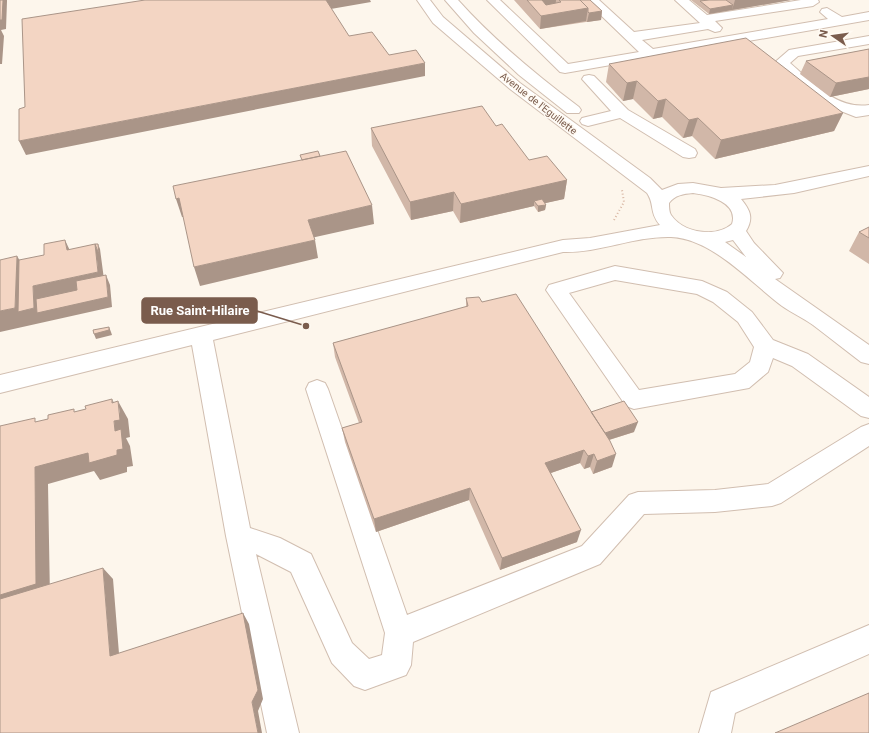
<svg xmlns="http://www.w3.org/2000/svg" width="869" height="733" font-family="Roboto,sans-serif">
<rect width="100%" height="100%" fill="#fdf6ec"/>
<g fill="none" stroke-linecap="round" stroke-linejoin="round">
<defs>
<path id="minor" d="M417,0H430L443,17L520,83L650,178L662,190L678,184L693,183L721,188L775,185L869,166V176L794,193L741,199C750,210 754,218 746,231L754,243L783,273L780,278L775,279L869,345V364L861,362C845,350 829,337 813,325C803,318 792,313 782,306C750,282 713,239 671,237C634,236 600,253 563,252L213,340L250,528L280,538L311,554L352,643L369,659L382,655L385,633L306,389L309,383L317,380L325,383L328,389L407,615L582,546L629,495L638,492L715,490L768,484L861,427L869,424V446L781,503L772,506L715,512L644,514L600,564L413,642L411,665L406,675L365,690L354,686L332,663L291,572L256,554L299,733H267L226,536L192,345L0,393V375L563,240L590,238L660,225C649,212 655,205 647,193L510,89L433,23ZM693,193C708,195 739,202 732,224C716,238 683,233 671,215C669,212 669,207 669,203C675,195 683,194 693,193ZM733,240L746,257L725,242Z
M445,0H458C494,40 535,74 579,107L581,110L579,113H567L519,75L474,33Z
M487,0H500L568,64L639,52L585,0H599L634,32L700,23L675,0H689L707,15L801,0H818L819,2L813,6L715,21L722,28L720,31L715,32L708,29L642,40L653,49L828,19L820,12L822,9L827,8L842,17L869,12V20L565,73L560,72Z
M869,36V44L798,56L790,63C812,82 837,110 869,105V115L856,117L818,102L774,63L789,50Z
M589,75L594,76L628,110L695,149L697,153L695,157L689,158L683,157L620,118L588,126L582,124L580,121L582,118L611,111L582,79L584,76Z
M615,266L702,281L727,292L752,312L773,340L808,354L869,397V418L861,416L792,366L773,358L768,372L749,388L634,409L626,406L546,290L549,285ZM615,280L697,294L713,302L738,322L754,347L750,362L735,374L639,390L569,293Z
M869,625V654L735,713L731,733H699L711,692Z"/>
</defs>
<use href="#minor" stroke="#d1beb0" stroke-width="2"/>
<path stroke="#d9b8a5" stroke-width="2" stroke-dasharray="1 2.5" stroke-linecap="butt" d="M614,220L624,202L622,190"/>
<use href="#minor" fill="#fff" fill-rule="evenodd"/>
</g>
<path fill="#d1b7a8" d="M514,0H590L602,11L601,20L587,22H586L540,29Z
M691,0H791L709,14Z
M869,49V89L830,97L800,74L806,61Z
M609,64L843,113L834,131L715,159L692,136L683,138L662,117L653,119L633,99L623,101L606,82Z
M371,128L529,160L567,180L564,199L545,203L546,205L545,210L538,212L534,206L460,223L453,211L411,220L372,146Z
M869,227V264L849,251L859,232Z
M466,298L482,302L591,412L634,432L609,440L612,467L593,474L590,467L584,469L580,463L551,473L577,542L500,570L469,500L376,532L345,442L342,428L359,423L335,357L333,343L466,307Z"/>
<path fill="#aa9588" d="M3,0H7V1L6,29L1,30L4,36L2,64H0V20Z
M324,0H370L371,2L325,10Z
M542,0H556L555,11L540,13Z
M735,0H791L732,10Z
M733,5L732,10L709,14L710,9Z
M588,8L586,21L540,29L541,16Z
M602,11L601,20L587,22L589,13Z
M425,63V76L26,155L19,141Z
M869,77V89L830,97L836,83Z
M637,81L633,99L623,101L627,83Z
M666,99L662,117L653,119L658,101Z
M843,113L834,131L715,159L721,140Z
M698,118L692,136L683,138L689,120Z
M567,180L564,199L537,205L534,201V206L460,223L461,204Z
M454,192L453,211L411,220L410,202Z
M179,198L185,217H182L176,199Z
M372,205L374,224L311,238L308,220Z
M546,205L545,210L538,212V206Z
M65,240L72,255L73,259L96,254L95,244L99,254L98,244L100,249L105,287L42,300V311L108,297L106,275L110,285L112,307L0,332V311L15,308L16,277L0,280V275L17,271V256L25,269L49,264V254L52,259V269L28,274L27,310L34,308L33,286L98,272L97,260L74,265L67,250Z
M315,240L318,258L200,286L194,267Z
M109,327L111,332L112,335L96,339L94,334Z
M112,399L120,414L118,401L128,419L130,437L126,438L130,446L133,466L127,467V472L100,480L94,471L48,484L50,598L0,614V595L35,467L115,431Z
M638,422L634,432L599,443L602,434Z
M584,450L580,463L542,476L545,463Z
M594,454L590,467L584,469L588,456Z
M616,454L612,467L593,474L597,461Z
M470,488L469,500L376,532L374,519Z
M581,530L577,542L500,570L502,558Z
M103,568L113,579L120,666L110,656Z
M243,613L249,624L263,699L258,711L262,733H258L252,702Z"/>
<path fill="#f3d5c3" stroke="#aa9588" d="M0,0H3L2,20H0Z
M145,0H326L349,36L372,32L389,55L416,50L425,63L19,141V109L25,107L22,19Z
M527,0H543H542L546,5L561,2L559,0H580L588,8L541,16Z
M580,0H590L602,11L589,13L588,12V8Z
M709,0H726L733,5L710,9L700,1Z
M746,38L843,113L721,140L698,118L689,120L666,99L658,101L637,81L627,83L609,64Z
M869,49V77L836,83L806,61Z
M482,106L496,126L502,124L529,160L547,156L567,180L461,204L454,192L410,202L371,128Z
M318,151L320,156L302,160L300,155Z
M346,151L372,205L308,220L315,240L194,267L179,198L176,199L173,186Z
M542,199L546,205L538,206L534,201Z
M869,227V238L859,232Z
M65,240L67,250L95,244L98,272L33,286L34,308L18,312L19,260L44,255V244Z
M95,244H98L99,254Z
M17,256L15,308L0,311V260Z
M106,275L108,297L37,313L36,299L77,290L76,281Z
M516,294L610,441L616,454L597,461L594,454L588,456L584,450L545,463L581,530L502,558L470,488L374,519L342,428L362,422L333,343L468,306L466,298L479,297L482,302Z
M109,327V330L94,334L93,330Z
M112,399V403L118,401L120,420L114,421L115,431L121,429L123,449L117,450V455L89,463L88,453L35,467L36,584L0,595V426L35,418V422L48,419V415L74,409V412L86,409L85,406Z
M624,401L638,422L605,433L591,412Z
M103,568L110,656L243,613L258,690L252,702L258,733H0V599Z
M869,693V733H775Z"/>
<g text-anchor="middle" stroke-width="3" stroke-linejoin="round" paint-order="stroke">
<g font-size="10" fill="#7a5c4d" stroke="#fffaf3">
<text transform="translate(539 103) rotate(38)" y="4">Avenue de l'Eguillette</text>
</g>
</g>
<path fill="none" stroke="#7a5c4d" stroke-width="1.5" d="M306 326L257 311"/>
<circle fill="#7a5c4d" stroke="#fffaf3" stroke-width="1.5" cx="306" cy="326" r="4"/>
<rect fill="#7a5c4d" stroke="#7a5c4d" stroke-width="1.5" x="142" y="298" width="115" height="25" rx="4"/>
<g font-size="13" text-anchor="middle" font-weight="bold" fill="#fff">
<text x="200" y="315">Rue Saint-Hilaire</text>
</g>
<g transform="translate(833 36) rotate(283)" stroke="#fffaf3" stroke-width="3" paint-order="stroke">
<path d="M0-3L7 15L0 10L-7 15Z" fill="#7a5c4d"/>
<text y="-6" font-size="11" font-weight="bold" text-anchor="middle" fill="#7a5c4d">N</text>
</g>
</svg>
